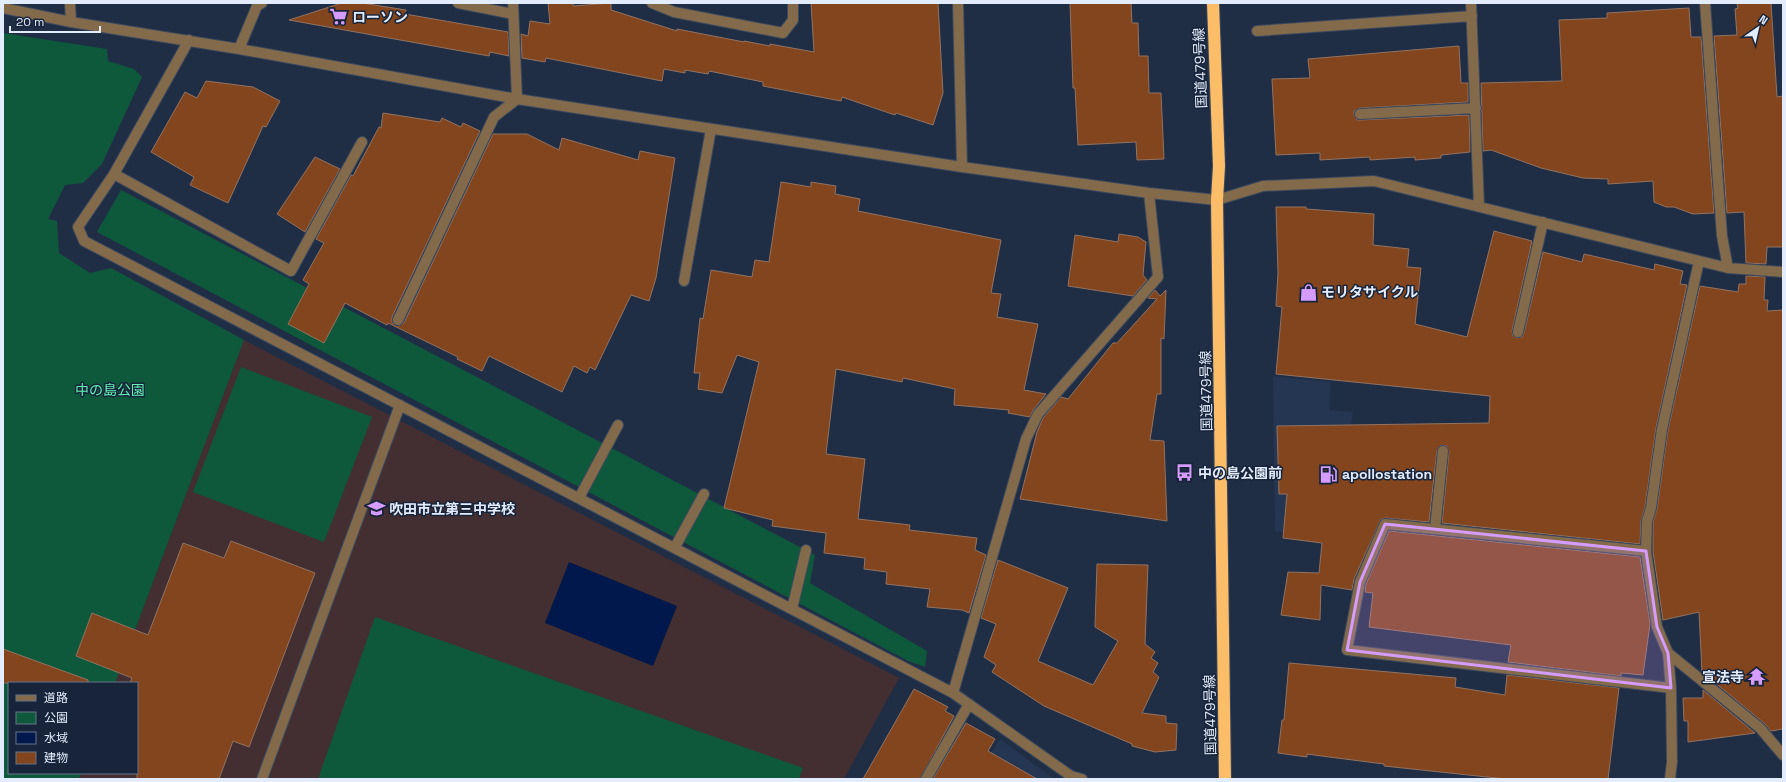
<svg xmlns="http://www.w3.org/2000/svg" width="1786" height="782" font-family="'Space Grotesk','Noto Sans JP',sans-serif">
<rect width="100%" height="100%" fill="#202e45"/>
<path fill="#253653" d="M1273,376L1331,382L1329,410L1353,412L1350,429L1362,544L1275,531Z
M1000,739L1054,779H973Z"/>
<path fill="#432f31" d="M244,340L899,678L844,779H79L81,773H137V683H115Z"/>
<path fill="#0e593c" d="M3,33L107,49L108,61L134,69L142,77L102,164L83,183L65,185L48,219L57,221L59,253L90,273L111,268L244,340L115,683H9V773H81L79,779H3Z
M121,190L815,555L810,583L927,651L925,667L908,661L97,232Z
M241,367L372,417L324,542L193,492Z
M375,617L803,768L799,779H318Z"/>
<path fill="#00184b" d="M569,562L677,606L653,666L545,623Z"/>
<path fill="#83451d" stroke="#927362" d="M342,3H362L406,10L405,14L508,32L509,56L490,52L489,56L289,20Z
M548,3H573V6L611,3V10L677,31V29L744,42V41L770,46V44L814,52L811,3H938L943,93L933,125L896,113L895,115L842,97L841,101L763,86V82L709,71L708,74L685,70V73L664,69L662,81L546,58L545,62L522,58L521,34L528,36L530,21L550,24Z
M1070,3H1131L1132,23H1138L1139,56H1148L1149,93H1161L1164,159L1137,160L1136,142L1078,145L1075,88H1073Z
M1737,3H1771L1777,97L1783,96V247H1767L1766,264L1746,263L1744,212L1727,213L1714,36L1737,35L1735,9L1738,8Z
M1689,8L1691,37H1701L1714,213L1693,214L1674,207H1666L1654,202L1653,181L1608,184V179L1583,178L1541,168L1491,150L1483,151L1481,83L1562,81L1559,20L1607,18V13Z
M1459,46L1461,83H1468V102L1360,108L1354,111V115L1357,120H1360L1469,115L1470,152L1441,155V158L1415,160V157L1370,160V157L1320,160V153L1276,155L1272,79L1310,78L1308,59Z
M206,81L253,87L280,101L266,127L263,126L228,203L190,185L194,177L151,152L185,92L197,98Z
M383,113L440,122L442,118L461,127L463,123L480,131L392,317V323L398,326L404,323L493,134H527L559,150L562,138L638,160L640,151L675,158L656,278L649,301L631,295L595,370L590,367L587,373L574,366L562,392L489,356L482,371L457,359L458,357L388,323L387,325L345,303L324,343L288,324L309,284L303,280L324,243L316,239L351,175L353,176L379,127L381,128Z
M315,157L340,169L305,232L277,214Z
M781,182L811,187V182L836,186L835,194L860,199L858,211L1001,240L991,293L1001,294L997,317L1038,324L1024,390L1046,394L1033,410L1030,417L1008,413L1009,410L954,405L955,389L903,378L902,382L836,369L826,454L865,459L858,519L910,525L909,530L977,538L975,550L986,555L969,613L962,610L927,607L930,589L886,584L887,572L864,569L865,558L824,553L826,533L772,526L773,520L724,508L759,362L737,355L722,393L698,389L700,373H694L700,318L703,319L711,270L752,277L755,260L769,262Z
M1276,207H1306V209L1374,214L1373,245L1409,249L1407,267L1421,268L1415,324L1467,337L1494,231L1532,241L1512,331L1513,336L1517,338L1522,337L1524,333L1543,252L1582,262L1584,254L1654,270L1655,264L1683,271L1680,284L1687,285L1656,428L1645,507L1641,521L1640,544L1442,523L1449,452L1447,446L1441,445L1437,450L1429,522L1386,518L1381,519L1354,579L1352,590L1321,585L1320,620L1281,615L1288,572L1319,573L1322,543L1283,538L1287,494H1279L1277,426L1489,423L1490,396L1276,374L1282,307L1276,306L1278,273Z
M1119,234L1138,237L1146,242L1143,275L1147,280L1133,296L1068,286L1075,235L1118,242Z
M1746,276L1765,277L1764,300H1768L1767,311L1783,310V729L1771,731L1764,723L1702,672L1699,612L1663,620L1653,551V522L1657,509L1668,430L1700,286L1738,292L1739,284H1746Z
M1155,290L1160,296L1166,290L1164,339L1161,338V394H1157L1150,440L1164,441L1167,521L1020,499L1037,432L1043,418L1061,397L1068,399L1113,343H1117L1157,299L1148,298Z
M1389,531L1640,557L1650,624L1643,675L1621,673V676L1508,662L1511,645L1369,627L1373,593L1365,592L1366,584Z
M231,541L315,573L249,747L233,741L219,779H137V683H130L132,678L76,656L92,613L148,635L183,543L224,558Z
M998,560L1068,588L1038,661L1093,685L1118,641L1095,627L1097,564L1148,565L1145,644L1155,652L1151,658L1158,663L1153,672L1159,677L1142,713L1166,716V723L1177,724L1176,750L1155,752L1132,746V744L1044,706L992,672L996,665L984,657L996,624L981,618Z
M3,649L88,680V683H3Z
M1289,663L1456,678L1455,687L1505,695L1507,675L1619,688L1608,779H1506L1384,766V764L1329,757L1307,754V757L1278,753L1282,720H1284Z
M914,689L948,707L945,711L954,716L920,779H863Z
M1703,690L1755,733L1688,742V721H1684L1683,698H1703Z
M966,723L995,739L988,751L1037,779H933Z"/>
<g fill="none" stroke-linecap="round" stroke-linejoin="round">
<defs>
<path id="minor" d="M70,3L71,22
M458,3L513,14
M652,3L674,12L783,33L793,20V3
M958,3L962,167
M1471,3L1479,206
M1705,3L1722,236L1728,268
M3,8L71,22L239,49L517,99L962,167L1149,193L1217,200L1263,186L1374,181L1728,268L1783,272
M1257,31L1472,16
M189,40L114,174L78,227L84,241L953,693L1071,776L1082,779
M239,49L257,6L262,3
M1360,114L1476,108
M114,174L291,271L362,142
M684,281L711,129
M398,320L494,117L517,99L513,3
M1518,332L1543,222
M579,498L618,425
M1435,529L1443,451
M675,547L704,494
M1646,551L1385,524L1360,582L1347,650L1671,688
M792,609L806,550
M1668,653L1760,728L1783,755
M953,693L1026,439L1038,414L1158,277L1149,193
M262,779L400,405
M926,779L969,704
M1670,779L1672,762L1671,688L1668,653L1657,627L1646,551L1647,521L1651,508L1662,429L1699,261"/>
<path id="highway" d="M1213,3L1219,166L1217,200L1225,779"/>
</defs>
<use href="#minor" stroke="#3b495f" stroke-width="12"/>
<use href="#highway" stroke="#3b495f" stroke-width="14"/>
<use href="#minor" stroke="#836a4a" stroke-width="10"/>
<use href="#highway" stroke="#fbbd68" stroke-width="12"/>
</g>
<path fill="#d59cfb" fill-opacity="0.2" stroke="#d59cfb" stroke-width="3" stroke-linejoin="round" d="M1385,524L1646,551L1657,627L1668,653L1671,688L1347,650L1360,582Z"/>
<defs>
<symbol id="supermarket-bare" viewBox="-9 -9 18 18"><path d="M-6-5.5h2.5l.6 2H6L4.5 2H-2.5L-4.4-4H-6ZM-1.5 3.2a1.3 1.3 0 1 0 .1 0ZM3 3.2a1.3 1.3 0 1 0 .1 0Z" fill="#d59cfb" stroke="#17243a" stroke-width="2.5" paint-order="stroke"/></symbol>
<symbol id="shop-bare" viewBox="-9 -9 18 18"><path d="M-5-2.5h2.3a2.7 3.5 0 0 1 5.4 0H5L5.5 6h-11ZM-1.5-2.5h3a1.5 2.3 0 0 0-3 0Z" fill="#d59cfb" stroke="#17243a" stroke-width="2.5" paint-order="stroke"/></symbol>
<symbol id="bus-bare" viewBox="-9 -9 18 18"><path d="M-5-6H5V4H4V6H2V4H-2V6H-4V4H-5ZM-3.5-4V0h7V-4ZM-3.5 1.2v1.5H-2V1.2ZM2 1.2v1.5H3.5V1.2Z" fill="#d59cfb" stroke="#17243a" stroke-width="2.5" paint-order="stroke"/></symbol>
<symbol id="fuel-bare" viewBox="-9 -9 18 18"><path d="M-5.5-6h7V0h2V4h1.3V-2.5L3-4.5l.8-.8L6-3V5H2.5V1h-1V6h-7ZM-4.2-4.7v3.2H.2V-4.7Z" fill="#d59cfb" stroke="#17243a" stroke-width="2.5" paint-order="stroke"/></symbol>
<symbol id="school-bare" viewBox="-9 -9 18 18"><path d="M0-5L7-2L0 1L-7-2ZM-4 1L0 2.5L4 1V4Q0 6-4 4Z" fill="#d59cfb" stroke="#17243a" stroke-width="2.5" paint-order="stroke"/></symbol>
<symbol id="temple-bare" viewBox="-9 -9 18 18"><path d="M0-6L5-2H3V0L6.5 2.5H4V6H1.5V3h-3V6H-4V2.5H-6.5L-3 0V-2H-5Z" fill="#d59cfb" stroke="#17243a" stroke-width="2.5" paint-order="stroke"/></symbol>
</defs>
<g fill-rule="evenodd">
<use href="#supermarket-bare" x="326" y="4" width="25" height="25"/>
<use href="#shop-bare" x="1296" y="280" width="25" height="25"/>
<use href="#bus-bare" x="1172" y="460" width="25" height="25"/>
<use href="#fuel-bare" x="1316" y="462" width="25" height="25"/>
<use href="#school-bare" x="364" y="496" width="25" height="25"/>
<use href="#temple-bare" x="1744" y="664" width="25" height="25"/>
</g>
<g text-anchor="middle" stroke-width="3" stroke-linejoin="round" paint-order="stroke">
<g font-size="14" font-weight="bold" fill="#e3ecfc" stroke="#17243a" text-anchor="start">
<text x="352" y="22">ローソン</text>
<text x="1321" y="297">モリタサイクル</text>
<text x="1198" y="478">中の島公園前</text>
<text x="1342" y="479">apollostation</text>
<text x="389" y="514">吹田市立第三中学校</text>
<text x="1744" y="682" text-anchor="end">宣法寺</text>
</g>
<g font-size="14" fill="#e3ecfc" stroke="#17243a">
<text transform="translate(1200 68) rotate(-92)" y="5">国道479号線</text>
<text transform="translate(1206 391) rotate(-91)" y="5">国道479号線</text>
<text transform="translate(1210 715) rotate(-91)" y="5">国道479号線</text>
</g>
<g font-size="14" fill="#61f3b5" stroke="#17243a">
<text x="110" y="395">中の島公園</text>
</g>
</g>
<rect width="1786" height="782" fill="none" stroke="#e3ecfc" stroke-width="8"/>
<rect x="8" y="682" width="130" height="92" fill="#17243a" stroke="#697488"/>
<rect x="16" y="695" width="20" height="6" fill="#836a4a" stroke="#697488"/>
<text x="44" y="702" font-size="12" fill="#e3ecfc">道路</text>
<rect x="16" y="712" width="20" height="12" fill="#0e593c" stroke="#697488"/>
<text x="44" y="722" font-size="12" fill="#e3ecfc">公園</text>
<rect x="16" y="732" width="20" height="12" fill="#00184b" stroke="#697488"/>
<text x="44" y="742" font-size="12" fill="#e3ecfc">水域</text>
<rect x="16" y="752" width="20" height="12" fill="#83451d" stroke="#697488"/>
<text x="44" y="762" font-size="12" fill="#e3ecfc">建物</text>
<g transform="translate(1758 28) rotate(34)" stroke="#17243a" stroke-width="3" paint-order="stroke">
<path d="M0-3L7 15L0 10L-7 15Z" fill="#e3ecfc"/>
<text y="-6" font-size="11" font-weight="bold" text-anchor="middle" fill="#e3ecfc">N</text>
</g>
<path d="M10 26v6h90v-6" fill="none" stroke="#e3ecfc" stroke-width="2"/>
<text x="16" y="26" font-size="12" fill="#e3ecfc" stroke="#17243a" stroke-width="3" paint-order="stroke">20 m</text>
</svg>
